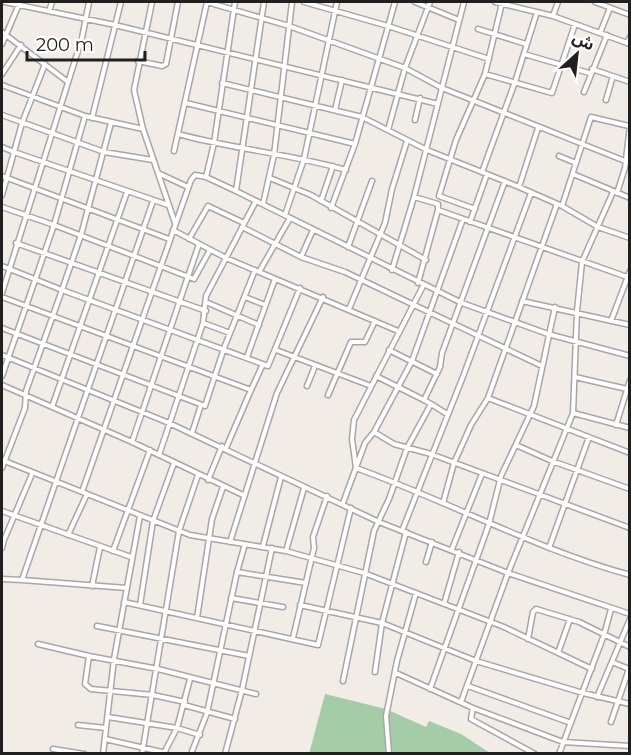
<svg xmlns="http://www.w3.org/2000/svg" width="631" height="755" font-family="Montserrat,'Noto Sans Arabic',sans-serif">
<rect width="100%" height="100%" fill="#f1ece5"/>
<path fill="#a4cca7" d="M325,694L386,709L426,727L429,721L461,734L490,753L309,754Z"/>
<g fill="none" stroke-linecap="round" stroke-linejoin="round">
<defs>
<path id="street" d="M5,2L115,25L438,104
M152,2L134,90L143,129L175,223
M207,2L289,26L405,68L442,88L630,163
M304,2L388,26L489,59
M415,2L459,20
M495,2L553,16L630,44
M595,2L630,15
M49,11L52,2
M553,16L558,2
M478,29L526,44
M2,32L68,82
M600,33L610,8
M627,43L630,37
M2,44L20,2
M524,54L589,73
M138,61L162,66L166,64L178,2
M45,64L22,123L14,152L168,205
M592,69L630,82
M2,74L21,45
M485,74L552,93L575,24
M222,83L362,117L427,150L519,187L562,206L598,227L630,238
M2,85L85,116L143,129
M584,92L607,35
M606,100L613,76
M186,103L355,144L331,208
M335,110L342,80
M2,115L104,152L153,160
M92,118L121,2
M415,120L420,98
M388,130L405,68L430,2
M178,134C233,149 291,154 346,170
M355,144L395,2
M2,147L14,152L2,195
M174,151L207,2
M559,156L576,163
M482,172L515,82L537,12
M158,173L188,187
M573,174L630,198
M2,176L169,239
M206,177L214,143L235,2
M270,178L311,195L426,260
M519,187L538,128
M236,191L264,2
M617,193L625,168L630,126
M414,197L438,204V210L630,278
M321,201L333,166
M263,204L274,155L292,2
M562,206L591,117L629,126
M2,207L54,225L194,279L210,250
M475,209L439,196L456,140L485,74L502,3
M285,215L304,159L337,2
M470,222L487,174
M242,227L301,257L345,272L542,366
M173,230L226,258L398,331
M189,239L208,206L244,223
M16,243L206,311
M348,247L372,181
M301,257L313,230
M2,266L62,290L81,235L111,123
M392,270L414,197L464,2
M259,272L290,218
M418,283L438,210
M423,286L354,420L352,439L356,468C448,501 535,549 630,575
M2,293L82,38L89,2
M2,297L251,390L263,364
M245,297L265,305
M522,301L630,325
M206,302L259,325
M349,309L385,223L392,189L407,141
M611,321L630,271
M203,323L230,333
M2,328L205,406L224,348L255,270
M276,350L371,386
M389,350L437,374
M2,355L169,423L379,522L508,573L630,614
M247,357L275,279
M2,376L54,225L85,116
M376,376L424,400
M575,377L627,389
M2,385L132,442L243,495
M307,386L315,366
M328,395L351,342H365L375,321
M488,398L630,453
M431,404L447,414
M52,407L127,192
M573,413L630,428
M616,425L630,380
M374,432L412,361L463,219
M192,433L201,405
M132,442L199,244
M516,445L552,461L630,489
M226,448L251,390
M159,455L203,323L206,296L256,201
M2,460L190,535L286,551L364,573L504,627L592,669
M2,468L25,408L26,391L62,290L268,366L300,288
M208,480L222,446
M82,492L191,180L195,175L206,177L236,191L462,303L548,334L630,356
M343,503L365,443L374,432L394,444L431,454L630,528
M443,503L454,463L471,425L488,398L557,204
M2,511L131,557
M402,531L464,374L531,193
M68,535L87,494
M2,539L4,540L32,474
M230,542L277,393L323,297
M245,544L237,572L306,583
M263,546L281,477
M2,548L4,540
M549,548L589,437
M452,549L482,474
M113,551L150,450
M286,551L304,488
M426,562L432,542
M2,579L22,580L153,201
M22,580L127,588
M92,586L100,547
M231,598L283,607
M124,602L318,645L351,508
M444,604L459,552
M140,605L153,521L174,463
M300,605L382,623L476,661L583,693L630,704
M197,618L212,519L223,487
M97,626L249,656
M293,638L314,548L313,537L327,496
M528,639L533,612L536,609L579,622L630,647
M38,644L89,656L85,684L91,689L153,695L185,702
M558,653L570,619
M89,656L158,669L256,694
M375,672L382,623L406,532
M396,673L473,708L563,742L630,746
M343,681L374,531L389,499L407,448L431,404L424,400L440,367L442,353L505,181
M468,686L571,723
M430,689L489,524L501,476L534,406L555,307
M597,697L630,619
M461,702L508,573L573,413L577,311L582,262L613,192
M184,705L235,719
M473,708L471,719L535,754
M108,717L177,728L200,735
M611,722L629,669L612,662
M78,725L106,728
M105,739L166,753
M53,749L84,754
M164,753L177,728L190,679
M103,754L114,659L140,516
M142,754L179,531L198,475
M191,754L207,713L237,572
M225,754L242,690L272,548
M389,754L386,716L397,661L416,593
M559,754L604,635L611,609"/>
</defs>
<use href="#street" stroke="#a7a7a7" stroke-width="7"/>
<use href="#street" stroke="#fff" stroke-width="4"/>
</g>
<rect width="631" height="755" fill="none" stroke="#202020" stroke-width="6"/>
<g transform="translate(577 54) rotate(27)" stroke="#ffffff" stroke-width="4.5" paint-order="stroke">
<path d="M0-4.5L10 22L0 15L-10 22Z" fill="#202020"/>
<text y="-9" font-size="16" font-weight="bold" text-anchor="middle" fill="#202020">ش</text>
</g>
<path d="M27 51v9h118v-9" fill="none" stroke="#202020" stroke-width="3"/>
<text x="36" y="51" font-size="18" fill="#202020" stroke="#ffffff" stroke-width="4.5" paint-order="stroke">200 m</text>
</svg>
